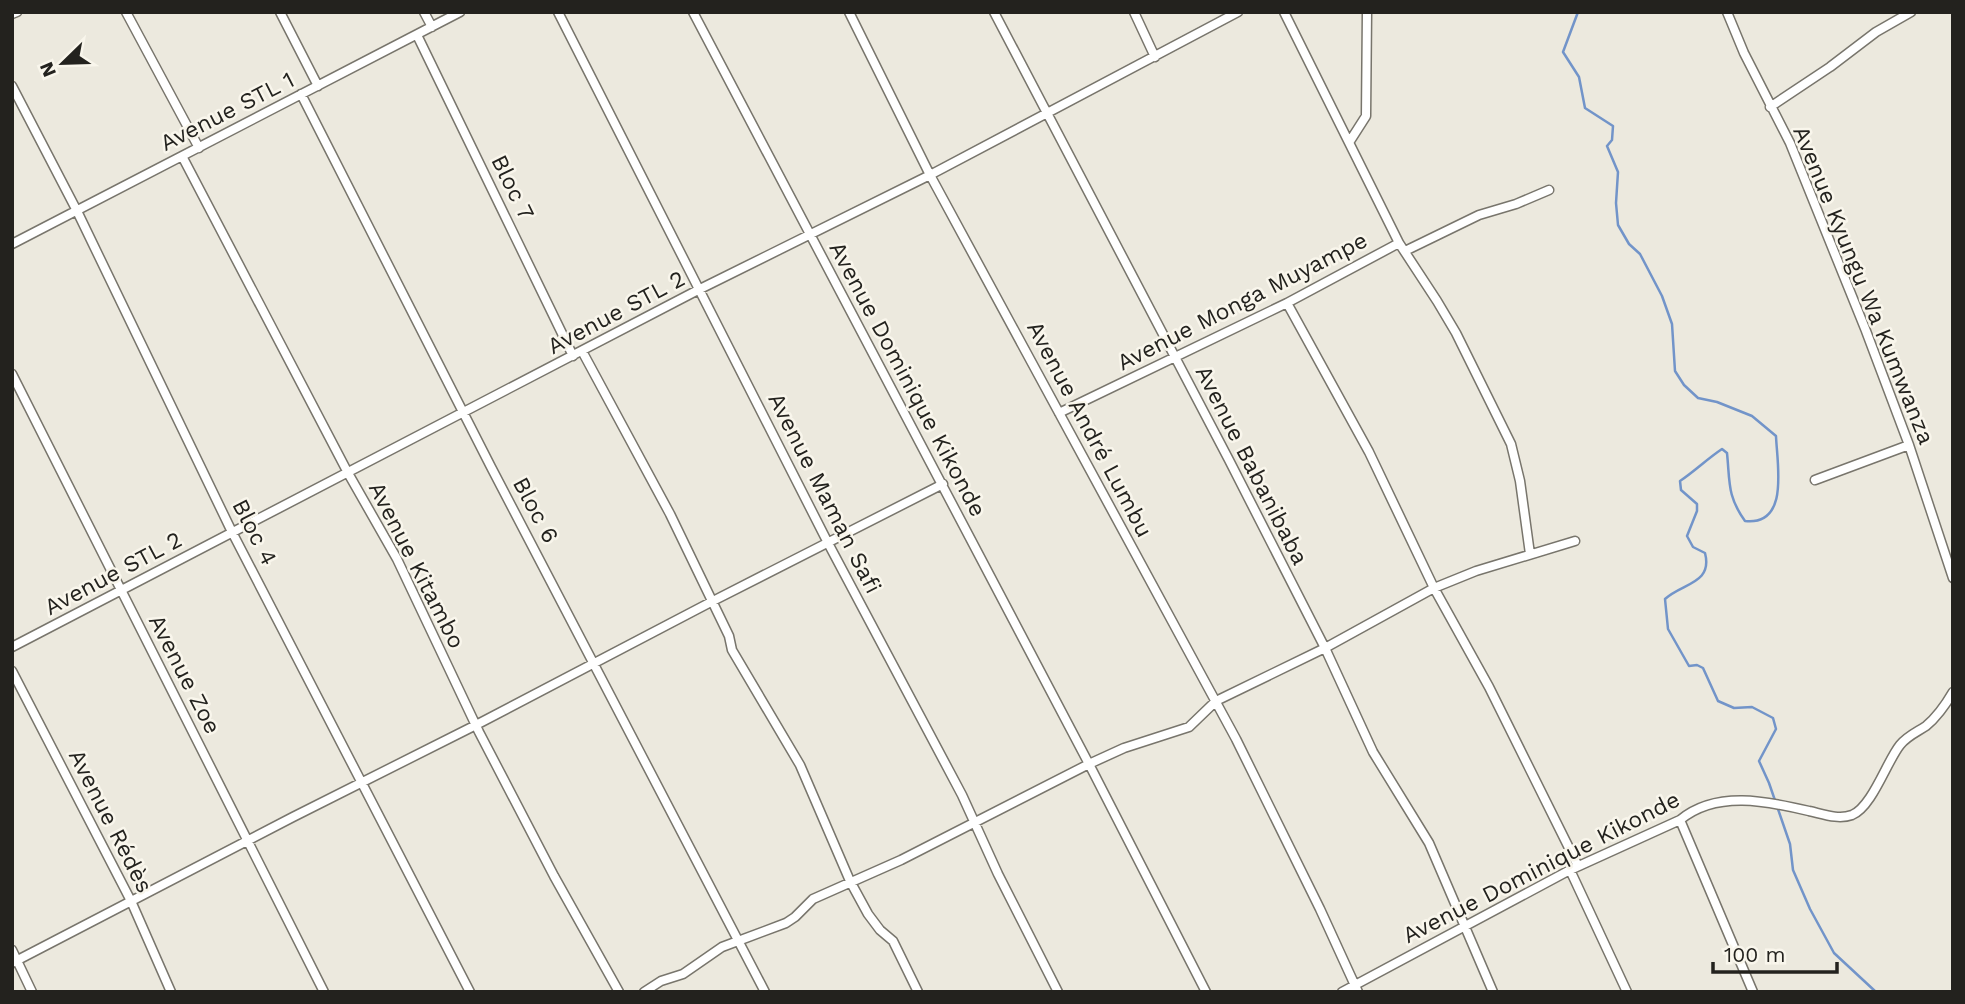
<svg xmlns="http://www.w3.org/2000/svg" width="1965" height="1004" font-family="'Work Sans',sans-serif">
<rect width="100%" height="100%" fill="#ece9de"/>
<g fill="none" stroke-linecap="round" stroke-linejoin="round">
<path stroke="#7294c9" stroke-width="2.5" d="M1578,12L1563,52L1579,77L1585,108L1613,126L1612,140L1607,146L1618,172L1616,203L1618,225L1629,244L1640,254L1662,296L1672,324L1675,371L1684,385L1698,398L1717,402L1752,416L1776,436C1777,464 1790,526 1745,521C1727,496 1730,482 1727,453L1722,449C1707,459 1695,471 1680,481L1681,490L1697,504V511L1687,536L1693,547L1705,553C1713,584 1682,583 1665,599L1668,629L1689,666L1697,665L1703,668L1718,701L1734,708L1752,707L1773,718L1776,729L1759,761L1769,783L1790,844L1793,870L1810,909L1834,953L1876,992"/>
<defs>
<path id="street" d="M126,12L199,148
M280,12L318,86
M424,12L432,27
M558,12L828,543L962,795L998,874L1058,992
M693,12L1089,764L1206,992
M849,12L930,175L1236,739L1320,909L1358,992
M994,12L1229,460L1325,648L1373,752L1429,843L1493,992
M1134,12L1155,57
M1727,12L1744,53L1790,143L1866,331L1909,445L1953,578
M12,14L17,12
M417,35L573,356
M12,86L77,211L232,532L470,992
M301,94L491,467L765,992
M1770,107L1830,67L1876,32L1911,12
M1350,141L1366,116L1367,12
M182,156L348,473L397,559L479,732L554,876L619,992
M1399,243L1437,301L1456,333L1511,444L1520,481L1530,554
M12,244L460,12
M1405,251L1479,215L1516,204L1549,190
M1287,303L1369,452L1434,588L1489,687L1578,866
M582,351L670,514L729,636L732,650L800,765L850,881L868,914L880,930L893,941L918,992
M12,374L324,992
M1059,413L1287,303L1399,243L1284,12
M1815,480L1909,445
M12,647L700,289L930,175L1238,12
M12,671L131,901L171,992
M1680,820L1753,992
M1570,870L1627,992
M12,950L32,992
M12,963L293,817L476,725L711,602L943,484
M644,992L661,981L683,974L722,947L786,923L795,917L813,899L901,860L1089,764L1124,748L1189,727L1216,701L1325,648L1434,588L1476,571L1575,541
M1342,992L1570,870L1680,820C1716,790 1767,801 1809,811C1823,814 1838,820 1852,815C1872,807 1887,761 1900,745C1907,736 1917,732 1926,726C1937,717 1946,704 1953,692"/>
</defs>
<use href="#street" stroke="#78756c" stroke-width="11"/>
<use href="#street" stroke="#fff" stroke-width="8"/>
</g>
<g text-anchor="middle" stroke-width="5" stroke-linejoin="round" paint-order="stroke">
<g font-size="23" fill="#23221e" stroke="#f9f6ec">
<text transform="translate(227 111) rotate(-27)" y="8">Avenue STL 1</text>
<text transform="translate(513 187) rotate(64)" y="8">Bloc 7</text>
<text transform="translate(1864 285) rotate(68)" y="8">Avenue Kyungu Wa Kumwanza</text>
<text transform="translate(1242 301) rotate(-27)" y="8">Avenue Monga Muyampe</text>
<text transform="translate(616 312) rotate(-28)" y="8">Avenue STL 2</text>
<text transform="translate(908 379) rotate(62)" y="8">Avenue Dominique Kikonde</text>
<text transform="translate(1090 429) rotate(62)" y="8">Avenue André Lumbu</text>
<text transform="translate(1252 465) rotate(63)" y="8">Avenue Babanibaba</text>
<text transform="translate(825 493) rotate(63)" y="8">Avenue Maman Safi</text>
<text transform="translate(536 510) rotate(62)" y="8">Bloc 6</text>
<text transform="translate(255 532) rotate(63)" y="8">Bloc 4</text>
<text transform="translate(417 565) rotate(63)" y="8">Avenue Kitambo</text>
<text transform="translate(113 573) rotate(-28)" y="8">Avenue STL 2</text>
<text transform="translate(185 674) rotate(63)" y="8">Avenue Zoe</text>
<text transform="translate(111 821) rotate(63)" y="8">Avenue Rédès</text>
<text transform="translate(1541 867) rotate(-27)" y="8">Avenue Dominique Kikonde</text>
</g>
</g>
<rect width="1965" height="1004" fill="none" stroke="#23221e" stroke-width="28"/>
<g transform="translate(63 63) rotate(247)" stroke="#f9f6ec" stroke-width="5" paint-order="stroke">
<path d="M0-5L12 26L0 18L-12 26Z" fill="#23221e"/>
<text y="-10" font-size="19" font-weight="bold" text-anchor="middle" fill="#23221e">N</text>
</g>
<path d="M1713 962v10h124v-10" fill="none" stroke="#23221e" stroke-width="3.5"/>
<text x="1724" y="962" font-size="21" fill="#23221e" stroke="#f9f6ec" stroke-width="5" paint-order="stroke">100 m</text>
</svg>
